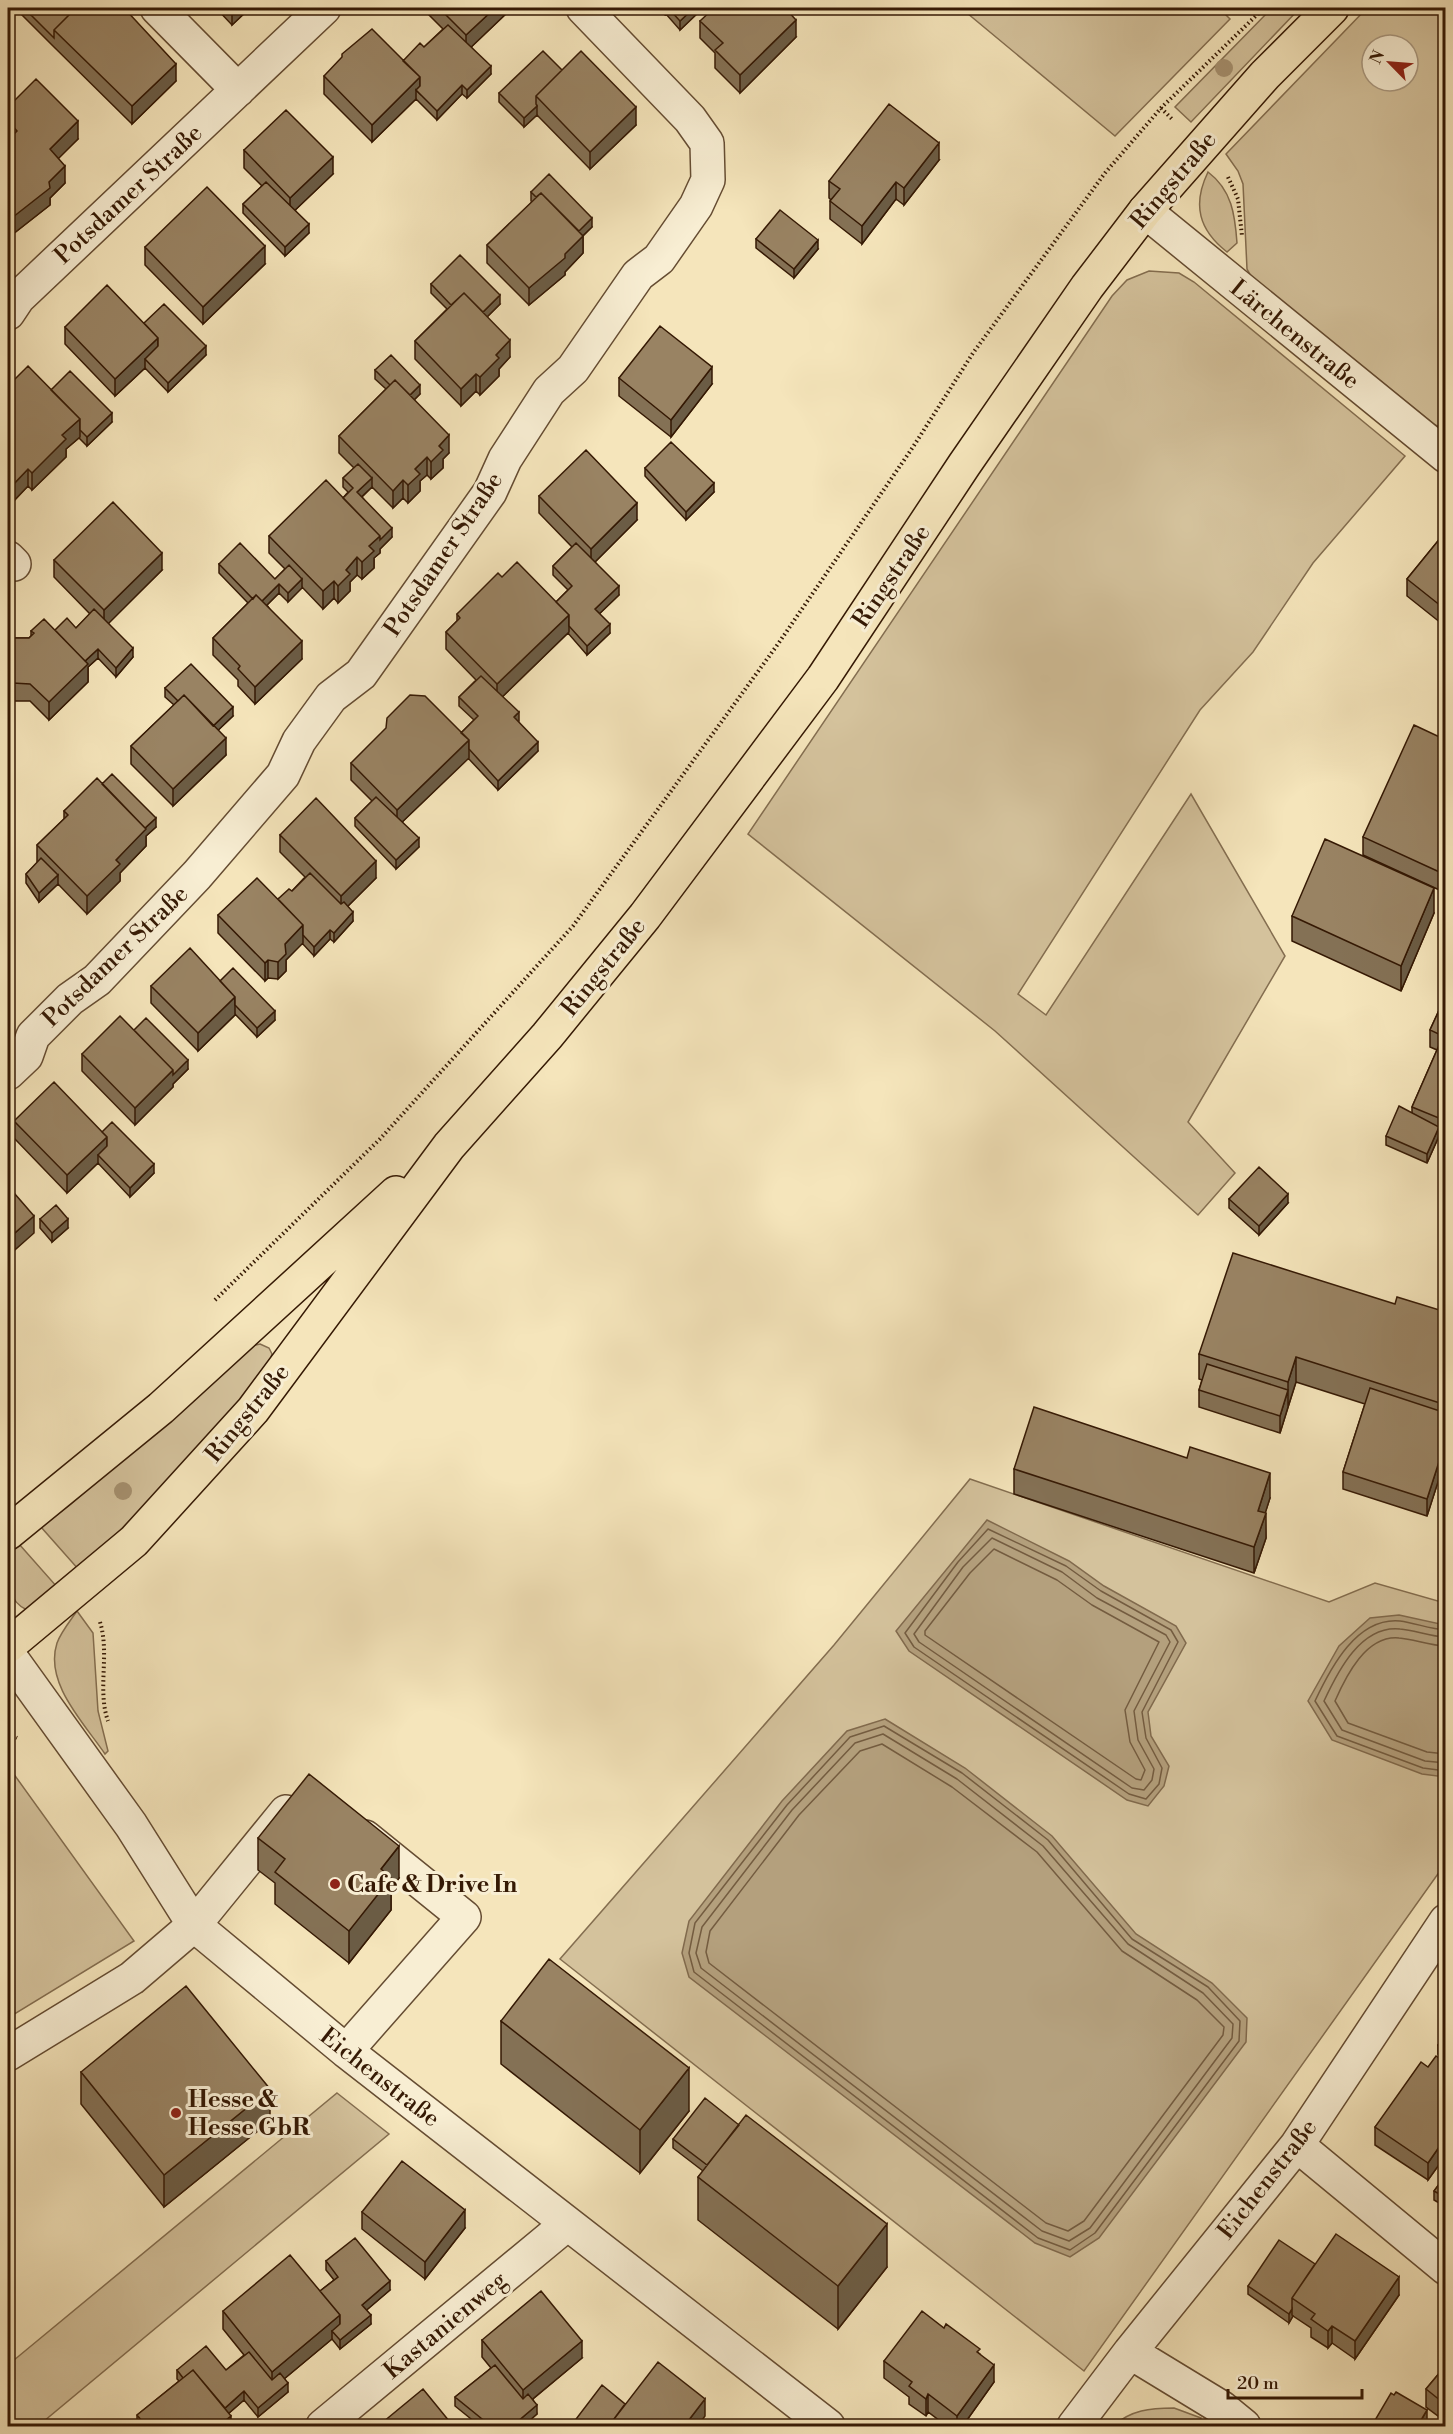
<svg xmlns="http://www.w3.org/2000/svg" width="1453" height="2434" font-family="'Libre Bodoni',serif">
<rect width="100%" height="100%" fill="#f5e5bb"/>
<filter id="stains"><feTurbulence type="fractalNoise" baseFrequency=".00333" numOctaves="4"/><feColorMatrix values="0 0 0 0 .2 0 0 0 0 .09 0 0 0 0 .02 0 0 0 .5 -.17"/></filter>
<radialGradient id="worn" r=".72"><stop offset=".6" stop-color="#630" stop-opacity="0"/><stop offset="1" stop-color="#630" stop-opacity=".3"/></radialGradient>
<path fill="#d4c29c" stroke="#846e50" stroke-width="1.5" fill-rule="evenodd" d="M961,8H1219L1230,19L1115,136Z
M1272,8H1300L1191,122L1175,107Z
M1367,8H1445V429L1435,425L1251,276L1247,269L1243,184L1238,171L1226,154ZM1372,45H1408V81H1372Z
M1208,172C1232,190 1235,215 1237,243L1227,252C1199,230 1192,205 1208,172Z
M1149,271L1179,273L1194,282L1405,456L1313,563L1253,652L1200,710L1018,994L1046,1015L1191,794L1285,956L1188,1122L1235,1173L1198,1215L995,1031L748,834L1112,296L1127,280Z
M260,1344L269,1348L272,1354C267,1374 248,1391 235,1406C187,1465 134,1518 79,1570L41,1527L71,1504L252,1346Z
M970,1479L1329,1602L1375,1583L1445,1603V1864L1084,2371L560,1959L834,1645Z
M19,1544L58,1588L27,1610C5,1600 8,1577 8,1556Z
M77,1611L93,1633L98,1711L108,1751L105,1754C84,1723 44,1683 57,1643C61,1632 70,1621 77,1611Z
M8,1766L134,1941L8,2018Z
M337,2093L389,2134L38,2426H8V2365Z
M1174,2408L1201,2418L1197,2426H1113C1131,2410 1150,2408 1174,2408Z"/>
<path fill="#b4a07d" stroke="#816a4d" stroke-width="1.5" d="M987,1520L1069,1561L1104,1586L1176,1626L1186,1643L1148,1712L1151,1736L1169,1766L1164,1786L1148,1806L1127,1800L909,1651L896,1631Z
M1399,1615L1445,1625V1777L1422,1774L1332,1740L1308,1701L1339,1646L1370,1618Z
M885,1719L965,1768L1052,1836L1136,1934L1212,1983L1247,2018L1246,2042L1099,2238L1070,2257L1035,2243L689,1977L682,1953L689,1921L782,1801L847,1731Z"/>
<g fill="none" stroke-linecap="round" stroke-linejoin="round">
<path stroke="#745c40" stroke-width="1.5" d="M988,1529L1066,1566L1101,1591L1171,1630L1178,1642L1142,1712L1146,1738L1162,1768L1159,1784L1146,1799L1129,1794L914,1647L905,1633L958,1562Z
M992,1538L1062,1572L1097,1598L1166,1635L1170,1642L1134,1711L1138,1740L1154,1769L1152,1780L1144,1790L1132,1788L919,1642L914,1634L963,1567Z
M994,1549L1057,1580L1092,1605L1159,1642L1125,1710L1130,1742L1145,1770L1141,1780L1136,1779L925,1635V1631L970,1573Z
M1446,1630C1430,1629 1415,1623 1400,1621C1357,1617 1331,1667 1315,1701L1337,1736L1423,1768L1446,1771
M1446,1637C1430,1637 1415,1630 1400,1629C1361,1625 1338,1671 1324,1701L1342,1730L1425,1761L1446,1763
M1446,1646C1430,1646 1414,1639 1399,1638C1366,1635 1346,1676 1335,1701L1348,1723L1427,1752L1446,1754
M884,1726L962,1773L1048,1840L1132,1939L1208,1987L1240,2021L1239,2041L1095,2233L1070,2250L1038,2238L694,1972L689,1953L695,1923L787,1805L850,1737Z
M883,1734L957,1779L1043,1846L1128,1944L1203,1993L1233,2024L1232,2038L1090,2228L1069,2241L1042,2231L701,1968L696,1953L702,1927L792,1810L855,1743Z
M882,1744L952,1787L1037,1852L1122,1951L1197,2000L1224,2027L1223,2035L1084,2221L1068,2231L1046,2223L709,1963L706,1952L710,1931L799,1815L860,1751Z"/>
<defs>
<path id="minor" d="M157,8L238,90
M1145,211L1446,456
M8,313L18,298L324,8
M8,558L14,564
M8,1073L26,1056L33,1036L70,999L97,980L197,875L283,775L299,741L331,697L361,674L490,492L505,459L549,391L573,369L638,275L659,259L696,206L708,180L707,143L690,119L583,8
M8,1654L131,1825L194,1925L346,2051L828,2426
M346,2051L464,1917L365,1837
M8,2054L132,1978L194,1925L286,1812
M1297,2145L1446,2268
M1130,2352L1222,2408L1244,2426
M323,2426L567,2224
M1074,2426L1130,2352L1297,2145L1446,1921"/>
<path id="major" d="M8,1533L161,1408L396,1193
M8,1646L134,1541L253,1410L449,1146L547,1036L645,916L823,678L964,465L1087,287L1145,211L1265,75L1332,8"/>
</defs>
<use href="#minor" stroke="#654c32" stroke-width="36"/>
<use href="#major" stroke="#351904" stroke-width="36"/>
<path stroke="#351904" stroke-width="4" stroke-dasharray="1.5 3" stroke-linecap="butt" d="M1161,108L1173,120
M1228,177L1238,199L1242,236
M215,1300L380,1139L573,926L778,644L913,447L973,353L1105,173L1161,108L1264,8
M100,1622C110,1654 97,1690 108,1721
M8,1734L17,1738"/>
<use href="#minor" stroke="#f8eed3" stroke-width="33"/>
<use href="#major" stroke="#f5e5bb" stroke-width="33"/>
</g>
<g fill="#a69170">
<circle cx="1224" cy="68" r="9"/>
<circle cx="123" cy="1491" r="9"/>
</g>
<path fill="#847155" stroke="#351904" stroke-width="1.5" d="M15,8H124L176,81L132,124L54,47Z
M216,8H250L232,25Z
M422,8H511V9L471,47L491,74L467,98L462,94L437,120L416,99L372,142L324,94V76L403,61L424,47L443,29Z
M657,8H703L680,30L666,14L665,15Z
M700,21L796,37L740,93L715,68V53L700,38Z
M562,70L636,125L590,169L537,115L524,127L499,102V93Z
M8,107L78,139L58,158L65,183L50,198V205L13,234L8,228Z
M244,150L333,174L295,210L309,233L285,256L243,213V204L262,186L244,168Z
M939,160L904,205L896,199L862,244L830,219V201L831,200L829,198V181Z
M531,192L592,227L583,236V253L565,272V275L529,305L487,263V245L532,202L531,201Z
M756,239L818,249L794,278L756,248Z
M145,247L265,264L203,324L145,265Z
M431,284L500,304L487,317L510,357L499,369V376L480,395L476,391L461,406L415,359V341L447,309L431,293Z
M144,323L206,355L168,392L145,368L115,396L65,344V327Z
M375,370L420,394L414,400L449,453L443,459V468L431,479L427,475L420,481V491L408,503L403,498L393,508L372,487L362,497L392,537L380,549V553L374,558V568L362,579L357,575L350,582V591L338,603L334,598L323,609L302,587L288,602L279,593L267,605L302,659L255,704L238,686V680L213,655V638L248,603L219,573V564L275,579L285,569L269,553V536L343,498L348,492L343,487V478L354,468L339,453V436L386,389L375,379Z
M619,378L712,384L671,437L619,396Z
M8,386L51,390L112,422L87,446L79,438L66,449V457L32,490L28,486L8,507Z
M645,468L714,492L686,520L645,476Z
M539,496L637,520L595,562L619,595L599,614L610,633L587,655L568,633L502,697L538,751L498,790L468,758L402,822L419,847L396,869L355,826V818L372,801L351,780V763L461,733L474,720L459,706V697L476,680L446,649V632L457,621V614L502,577L556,602L568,590L553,575V566L572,547L539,513Z
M1446,531V627L1407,596V579Z
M54,560L162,570L108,623L133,657L116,677L98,658L88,667V682L49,720L30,701H13L8,706L13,636L15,638H29L31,636V631L55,630L76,628L90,614L54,577Z
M165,688L233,716L218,730L226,755L173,806L131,764V746L174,705L165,697Z
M1446,740V893L1363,855V837Z
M102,784L156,827L146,836V846L120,873V881L87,914L58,884L39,902L26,883V874L37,863V845L64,819V811Z
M280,835L376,878L348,906L353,921L334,942L330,939L314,956L302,943L286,960V971L278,979L268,978L265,981L218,933V915L278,899L292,891L305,877L280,852Z
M1434,913L1401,991L1292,941V916Z
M220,981L275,1020L257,1037L235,1014V1015L198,1051L151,1003V986Z
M1446,995V1138L1439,1136L1427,1163L1386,1145V1136L1412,1113V1107L1437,1050L1430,1047V1030Z
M134,1030L188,1069L173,1084V1087L135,1125L82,1071V1054Z
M14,1121L102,1132L154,1173L130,1197L98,1163L67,1193L14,1138Z
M1229,1199L1288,1203L1259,1235L1229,1208Z
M40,1219L68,1228L52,1242L40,1228Z
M1395,1304L1446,1312V1457L1427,1516L1343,1489V1472L1365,1404L1296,1382L1280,1433L1199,1407V1390L1202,1380L1199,1379V1354Z
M1014,1469L1270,1498L1265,1513L1266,1538L1254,1573L1014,1494Z
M258,1838L399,1878L391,1889V1910L349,1963L275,1904V1883L258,1870Z
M501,2021L689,2111L640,2173L501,2064Z
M1446,2034V2059L1438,2054V2045Z
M1446,2063V2155L1428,2180L1375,2145V2127L1428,2067Z
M81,2072L270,2121L164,2207L81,2104Z
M739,2125L887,2267L838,2329L698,2220V2177L703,2171L673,2148V2139Z
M1446,2175V2207L1434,2200V2191Z
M362,2212L465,2228L425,2279L362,2229Z
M326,2261L390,2290L366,2310L371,2324L340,2349L332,2339L284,2379L288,2392L258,2417L244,2400L229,2413L231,2427H137V2415L179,2381L177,2379V2370H226L244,2355L223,2329V2311L320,2291L334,2280L326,2270Z
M1315,2264L1399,2295L1355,2359L1332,2343L1328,2348L1311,2337V2328L1293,2316L1289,2323L1248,2294V2286Z
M944,2328L980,2354L994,2382L962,2427H948L928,2412L926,2416L909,2404V2397L884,2378V2361Z
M482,2340L582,2358L533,2399L537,2414L522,2427H481L455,2406V2397L491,2368L482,2357Z
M1446,2365V2422L1426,2407V2389Z"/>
<path fill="#6b5c45" stroke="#351904" stroke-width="1.5" d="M31,8H48L31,15Z
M232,8H250L232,25Z
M495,8H511V9L466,52V35Z
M694,8H703L680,30V21Z
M796,20V37L740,93V75Z
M176,64V81L132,124V106Z
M491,66V74L467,98V90Z
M420,77V94L416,90V99L372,142V125Z
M462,85V94L437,120V111Z
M537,106V115L524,127V118Z
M636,107V125L590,169V152Z
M78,121V139L50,167V149Z
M939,143V160L904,205V188Z
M333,157V174L290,215V198Z
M65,166V183L50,198V205L13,234V217Z
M896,182V199L862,244V226Z
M592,218V227L574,244V235Z
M309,224V233L285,256V247Z
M583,236V253L565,272V275L529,305V288Z
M818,240V249L794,278V269Z
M265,246V264L203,324V307Z
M500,295V304L479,325V316Z
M158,338V355L145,359V368L115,396V379Z
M510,340V357L499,369V376L480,395V377L496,355Z
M206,346V355L168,392V383Z
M712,367V384L671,437V420Z
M476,374V391L461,406V389Z
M420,385V394L406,408V399Z
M112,413V422L87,446V437Z
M80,419V437L66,449V457L32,490V473L62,435Z
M449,435V453L443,459V468L431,479V462L439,446Z
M427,457V475L420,481V491L408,503V485L415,469Z
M28,469V486L8,507V490Z
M372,478V487L357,501V492Z
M403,480V498L393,508V491Z
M714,483V492L686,520V512Z
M637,503V520L591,566V549Z
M392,528V537L380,549V553L374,558V568L362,579V562L369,546L380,536Z
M162,553V570L104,628V610Z
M357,557V575L350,582V591L338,603V586L346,570Z
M302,579V588L288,602V593Z
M334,581V598L323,609V591Z
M279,584V593L258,614V605Z
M619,586V595L595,618V609Z
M569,615V632L497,702V684Z
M610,624V633L587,655V646Z
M302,641V659L255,704V687Z
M133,648V657L116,677V668Z
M98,649V658L88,667V682L49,720V702L81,665Z
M13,683V701L8,706V689Z
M233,707V716L209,739V730Z
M519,712V721L514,726V717Z
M226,738V755L173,806V789Z
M469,740V758L397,827V810Z
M538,742V751L498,790V781Z
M156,818V827L146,836V846L120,873V881L87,914V896L116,860L141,832Z
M419,838V847L396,869V860Z
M376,861V878L341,913V896Z
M58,875V884L39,902V893Z
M1434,888V913L1401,991V966Z
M353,912V921L334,942V933Z
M303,925V943L286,960V971L278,979V962L285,944Z
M330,930V939L314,956V947Z
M268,960V978L265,981V963Z
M10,968V985L8,987V970Z
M235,997V1015L198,1051V1033Z
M275,1011V1020L257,1037V1028Z
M188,1060V1069L173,1084V1087L135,1125V1108L173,1070Z
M1439,1127V1136L1427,1163V1154Z
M107,1137V1154L98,1155V1163L67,1193V1175Z
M154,1164V1173L130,1197V1188Z
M1288,1194V1203L1259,1235V1226Z
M34,1216V1233L8,1256V1239Z
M68,1219V1228L52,1242V1233Z
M1296,1357V1382L1288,1407V1382Z
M1288,1390V1407L1280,1433V1416Z
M1446,1440V1457L1427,1516V1499Z
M1270,1473V1498L1258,1536V1511Z
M1266,1513V1538L1254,1573V1547Z
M399,1846V1878L391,1889V1910L349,1963V1931L381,1869Z
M689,2068V2111L640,2173V2130Z
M270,2089V2121L164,2207V2175Z
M1446,2137V2155L1428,2180V2163Z
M465,2210V2228L425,2279V2262Z
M887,2224V2267L838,2329V2286Z
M1399,2277V2295L1355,2359V2341Z
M390,2281V2290L362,2314V2305Z
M1292,2309V2315L1293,2316L1289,2323V2314Z
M340,2315V2333L332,2331V2339L272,2389V2372Z
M371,2315V2324L340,2349V2340Z
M1332,2326V2343L1328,2348V2331Z
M582,2341V2358L523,2407V2390Z
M994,2365V2382L962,2427H957V2416Z
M288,2383V2392L258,2417V2408Z
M244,2391V2400L221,2420V2412Z
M928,2394V2412L926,2416V2399Z
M705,2399V2416L697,2427H685V2425Z
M537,2405V2414L522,2427H511Z
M1427,2410V2419L1423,2427H1417Z
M231,2416V2427H217Z"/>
<path fill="#998363" stroke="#351904" stroke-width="1.5" d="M39,8H76L54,30V38L31,15Z
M76,8H124L176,64L132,106L54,30Z
M439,8H495L466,35Z
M668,8H694L680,21Z
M714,8H785L796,20L740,75L715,50L723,43L700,21Z
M448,25L491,66L467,90L462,85L437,111L416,90L420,86V77L403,61L420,43L424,47Z
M372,29L420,77L372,125L324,76L342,57V54Z
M543,51L562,70L536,96V104L537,106L524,118L499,93Z
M581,51L636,107L590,152L536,96Z
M36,79L78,121L50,149L65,166L49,182L50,188L13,217L8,211V140L17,131L8,121V107Z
M889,104L939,143L904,188L896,182L862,226L830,201L840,189L829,181Z
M286,110L333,157L290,198L244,150Z
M549,174L592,218L579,231L541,193L536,197L531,192Z
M266,182L309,224L285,247L243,204Z
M207,187L265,246L203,307L145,247Z
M541,193L583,236L565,254V258L529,288L487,245Z
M780,210L818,240L794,269L756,239Z
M460,255L500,295L483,312L464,293L451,305L431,284Z
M107,285L158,338L115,379L65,327Z
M464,293L510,340L496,355L499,358L480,377L476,374L461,389L415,341Z
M164,304L206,346L168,383L145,359L158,346V338L144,323Z
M660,326L712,367L671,420L619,378Z
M391,355L420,385L410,395L395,380L390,385L375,370Z
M28,366L80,419L62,435L66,439L32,473L28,469L8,490V386Z
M70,371L112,413L87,437L80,430V419L51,390Z
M395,380L449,435L439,446L443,450L431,462L427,457L415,469L420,474L408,485L403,480L393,491L339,436Z
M671,442L714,483L686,512L645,468Z
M586,450L637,503L591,549L539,496Z
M358,464L372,478L357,492L392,528L380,540V536L343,498L353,488L343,478Z
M326,480L380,536L369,546L374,551L362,562L357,557L346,570L350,574L338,586L334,581L323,591L269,536Z
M113,502L162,553L104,610L54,560Z
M1446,531V610L1407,579Z
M240,543L275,579L289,565L302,579L288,593L279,584L262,601L256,595L253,599L219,564Z
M576,543L619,586L595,609L610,624L587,646L569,626V615L556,602L572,586L553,566Z
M517,562L569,615L497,684L446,632L460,618L457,614L498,573L502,577Z
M256,595L302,641L255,687L238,669L240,666L213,638Z
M94,609L133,648L116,668L98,649L85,661L55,630L67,618L76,628Z
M44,619L88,664L49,702L30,684L13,683L8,689V625L13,631L11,633L15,638H29L34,633L31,631Z
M191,664L233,707L213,726L184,695L178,701L165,688Z
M481,676L519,712L514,717L538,742L498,781L469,749V740L461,733L478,716L459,697Z
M184,695L226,738L173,789L131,746Z
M410,695L425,696L469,740L397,810L351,763L386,728L387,718Z
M1414,725L1446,740V875L1363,837Z
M112,774L156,818L145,828L102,784Z
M97,778L146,829L116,860L120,864L87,896L37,845L68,815L64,811Z
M376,797L419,838L396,860L355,818Z
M316,798L376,861L341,896L280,835Z
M1325,839L1434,888L1401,966L1292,916Z
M41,858L58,875L39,893L26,874Z
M310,873L341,904L344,902L353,912L334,933L330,930L314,947L303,935V925L278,899L289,889L292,891Z
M257,878L303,925L285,944L286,954L278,962L268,960L265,963L218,915Z
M190,948L235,997L198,1033L151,986Z
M233,968L275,1011L257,1028L235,1005V997L220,981Z
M1446,995V1121L1412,1107L1443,1036L1430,1030Z
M120,1016L173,1070L135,1108L82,1054Z
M146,1018L188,1060L173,1075V1070L134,1030Z
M54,1082L107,1137L67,1175L14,1121Z
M1399,1106L1439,1127L1427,1154L1386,1136Z
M112,1122L154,1164L130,1188L98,1155L107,1146V1137L102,1132Z
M1259,1167L1288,1194L1259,1226L1229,1199Z
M8,1186L34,1216L8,1239Z
M56,1205L68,1219L52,1233L40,1219Z
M1233,1253L1395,1304L1397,1297L1446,1312V1405L1296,1357L1288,1382L1199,1354Z
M1207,1364L1288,1390L1280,1416L1199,1390Z
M1370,1388L1446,1413V1440L1427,1499L1343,1472Z
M1034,1407L1187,1458L1190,1447L1270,1473L1258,1511L1266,1513L1254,1547L1014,1469Z
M309,1774L399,1846L381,1869L391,1878L349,1931L275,1872L285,1859L258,1838Z
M549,1959L689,2068L640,2130L501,2021Z
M186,1986L270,2089L164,2175L81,2072Z
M1446,2034V2050L1438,2045Z
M1436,2056L1446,2063V2137L1428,2163L1375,2127L1421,2062L1428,2067Z
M705,2098L739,2125L707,2165L673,2139Z
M746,2115L887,2224L838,2286L698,2177Z
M402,2161L465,2210L425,2262L362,2212Z
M1446,2175V2198L1434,2191Z
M1336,2234L1399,2277L1355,2341L1332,2326L1328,2331L1311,2319L1315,2314L1292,2298Z
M355,2238L390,2281L362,2305L371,2315L340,2340L332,2331L340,2324V2315L320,2291L338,2277L326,2261Z
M1279,2240L1315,2264L1292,2298V2309L1289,2314L1248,2286Z
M290,2255L340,2315L272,2372L223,2311Z
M541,2291L582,2341L523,2390L482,2340Z
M922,2311L944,2328L946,2324L980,2349L977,2352L994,2365L957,2416L928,2394L926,2399L909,2386L912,2382L884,2361Z
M206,2346L226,2370L249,2352L272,2380L280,2373L288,2383L258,2408L244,2391L225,2408L193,2370L183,2378L177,2370Z
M658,2362L705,2399L685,2425V2427H616L611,2423Z
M495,2365L523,2399L528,2394L537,2405L511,2427H492L455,2397Z
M1446,2365V2405L1426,2389Z
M193,2370L231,2416L217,2427H147L137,2415Z
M602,2385L625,2404L611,2423V2427H570Z
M423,2389L454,2427H377Z
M1396,2392L1427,2410L1417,2427H1371L1391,2393L1394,2395Z"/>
<g fill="#8f2418" stroke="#f8eed3" stroke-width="2">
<circle cx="335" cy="1884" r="6"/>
<circle cx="176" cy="2113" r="6"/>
</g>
<g text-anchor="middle" stroke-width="6" stroke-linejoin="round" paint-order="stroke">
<g font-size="24" fill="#351904" stroke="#f8eed3">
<text transform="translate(1173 180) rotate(-50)" y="8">Ringstraße</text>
<text transform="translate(128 194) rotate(-43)" y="8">Potsdamer Straße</text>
<text transform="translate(1295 334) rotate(39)" y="8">Lärchenstraße</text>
<text transform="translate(443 554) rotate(-56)" y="8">Potsdamer Straße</text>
<text transform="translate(891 576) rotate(-56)" y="8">Ringstraße</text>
<text transform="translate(115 956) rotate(-44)" y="8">Potsdamer Straße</text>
<text transform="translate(603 967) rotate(-51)" y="8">Ringstraße</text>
<text transform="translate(247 1413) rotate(-51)" y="8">Ringstraße</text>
<text transform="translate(380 2077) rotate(38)" y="8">Eichenstraße</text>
<text transform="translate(1267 2179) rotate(-52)" y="8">Eichenstraße</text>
<text transform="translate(445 2325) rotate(-40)" y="8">Kastanienweg</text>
</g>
<g font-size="24" font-weight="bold" fill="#351904" stroke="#f8eed3" text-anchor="start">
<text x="347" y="1892">Cafe &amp; Drive In</text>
<text x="188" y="2107">Hesse &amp;<tspan x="188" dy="28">Hesse GbR</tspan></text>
</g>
</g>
<rect width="1453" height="2434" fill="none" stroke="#f5e5bb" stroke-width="30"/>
<rect x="9" y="9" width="1435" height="2416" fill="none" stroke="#351904" stroke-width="3"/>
<rect x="15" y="15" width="1423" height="2404" fill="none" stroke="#351904" stroke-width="1.5"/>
<g transform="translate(1390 63) rotate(295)"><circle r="28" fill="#f8eed3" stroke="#aa9980" stroke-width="1.5"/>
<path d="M0-4.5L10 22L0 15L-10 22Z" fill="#8f2418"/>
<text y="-9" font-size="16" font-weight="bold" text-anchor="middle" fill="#351904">N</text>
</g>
<path d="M1228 2389v9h134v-9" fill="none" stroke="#351904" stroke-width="3"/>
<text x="1237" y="2389" font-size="18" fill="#351904" stroke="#f8eed3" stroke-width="4.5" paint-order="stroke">20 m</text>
<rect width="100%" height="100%" filter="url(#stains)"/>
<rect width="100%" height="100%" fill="url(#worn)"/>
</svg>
